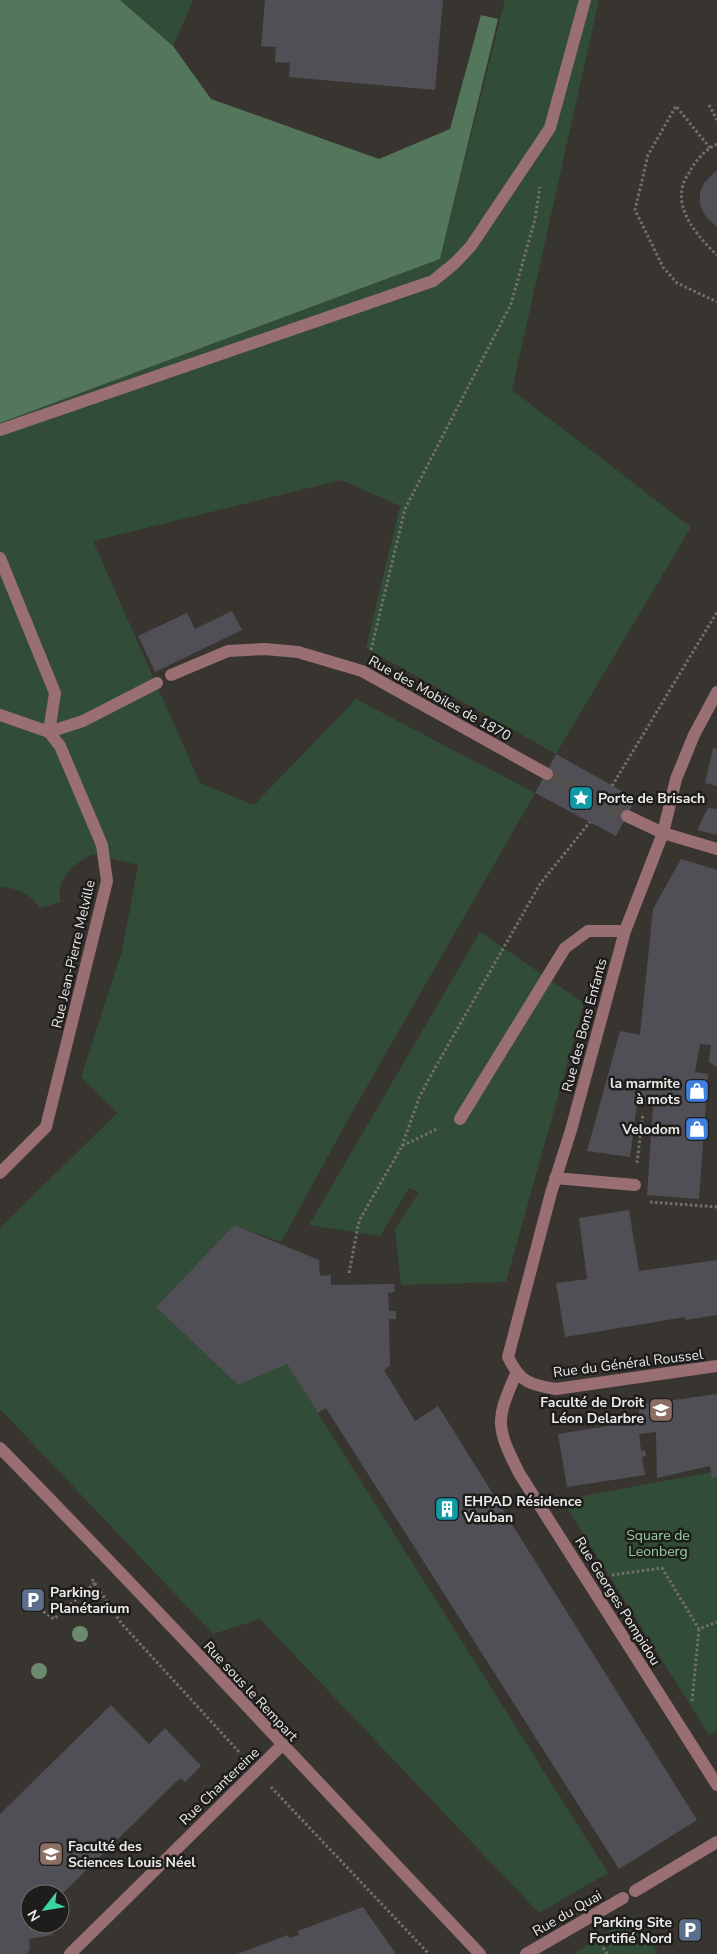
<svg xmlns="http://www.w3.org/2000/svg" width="717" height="1954" font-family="'Nunito Sans',sans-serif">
<rect width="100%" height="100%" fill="#383531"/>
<path fill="#314c37" d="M120,0H193L173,46Z
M505,0H599L512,390L691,527L556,754L366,648L400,506L341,480L93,541L200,783L254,805L356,699L535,793L350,1116L281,1242L234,1225L156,1307L238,1385L287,1364L608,1873L539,1913L260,1619L213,1634L0,1409V1228L117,1113L81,1077L122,951L138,865L92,854C75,864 54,879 61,902L40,908C29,893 18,888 0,887V423L440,259Z
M480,932L584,1003L506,1282L401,1285L395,1229L419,1192L409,1188L380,1236L309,1225Z
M717,1471V1730L709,1735L562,1500Z
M634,1916L658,1954H573Z"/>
<path fill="#54775c" d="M0,0H120L173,46L211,99L379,159L450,129L481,15L498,19L440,259L0,423Z"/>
<path fill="#4f4f55" d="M265,0H443L435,90L289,77L290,63L275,62L276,47L261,46Z
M717,170V227L706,217L700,205V192L704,183Z
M232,611L242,630L155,672L138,636L187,613L195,629Z
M713,748L717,749V786L705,783Z
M556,754L636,799L616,836L535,793Z
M708,808L717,809V835L697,830Z
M681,859L717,870V1067L709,1062L711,1045L700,1044L695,1072L708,1074L699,1199L647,1195L653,1106L637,1104L630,1157L587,1151L620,1031L640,1035L653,909Z
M629,1210L639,1271L717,1260V1315L685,1320V1317L565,1337L556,1283L587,1279L579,1218Z
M234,1225L319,1260L320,1276L331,1275V1285L394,1284L395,1292L388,1293L389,1311H396V1319H389L390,1366L384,1370L415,1421L438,1406L697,1820L619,1869L326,1408L318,1413L287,1364L238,1385L156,1307Z
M717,1394V1477L712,1478L710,1466L657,1478L656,1432L639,1434L641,1451L645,1450L646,1456L642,1457L645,1475L567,1487L558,1434L639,1421V1405Z
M111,1705L149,1744L165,1728L201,1766L185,1782L181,1778L177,1781L60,1896V1894H30V1924H54L52,1935L29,1939L30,1949L27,1954H0V1814Z
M363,1907L396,1954H237L288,1935L289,1938L299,1935L298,1931Z"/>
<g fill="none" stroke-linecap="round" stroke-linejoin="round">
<path stroke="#53504c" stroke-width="12" stroke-dasharray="12 6" stroke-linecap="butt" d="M547,774L627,816"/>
<path stroke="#726f6c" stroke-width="3" stroke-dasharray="2.5 2.5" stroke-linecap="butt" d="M709,105L717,120
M717,144C705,150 696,160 690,171C688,175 684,180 683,185C675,211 699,238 717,255
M710,148L676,106L648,155L635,210L663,267L677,283L717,302
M371,650L405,509L511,304L535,219L540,187
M612,786L717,612
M402,1146L419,1098L431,1075L540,884L590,822
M637,1163L643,1113
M650,1202L717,1207
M349,1273L359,1221L402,1146L439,1128
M612,1575L662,1568L699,1629
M92,1579L121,1623L240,1753
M31,1603L54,1619L96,1582
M692,1701L699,1629L717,1622
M271,1787L429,1954
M598,1939L607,1954"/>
<path stroke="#996f73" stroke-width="12" d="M0,430L433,281L455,263L471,246L550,128L585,0
M0,558L55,693L49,732
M171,675L228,651L265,649L298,652L362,671L547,774
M717,692L694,735L676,779L663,833L625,931L571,1130L551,1193L508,1357C520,1382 530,1385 556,1389L717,1366
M0,715L49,732L83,721L157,683
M627,816L663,833L717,849
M460,1119L565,948L588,931H625
M0,1173L46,1127L107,881L102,845L60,746L49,732
M555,1178L635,1185
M516,1374C495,1421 496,1427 519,1473L717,1785
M0,1448C163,1614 320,1785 480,1954
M635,1891L717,1842
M70,1954L281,1746
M526,1954L623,1898"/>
</g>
<g fill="#6b8a6f">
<circle cx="80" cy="1634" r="8"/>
<circle cx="39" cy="1671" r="8"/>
</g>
<defs>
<symbol id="sight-square" viewBox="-11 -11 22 22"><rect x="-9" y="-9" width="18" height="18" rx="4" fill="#0f9aa8" stroke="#1e1d1b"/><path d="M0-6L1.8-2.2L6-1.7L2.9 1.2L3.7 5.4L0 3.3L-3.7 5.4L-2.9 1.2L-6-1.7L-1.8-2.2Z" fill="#fff"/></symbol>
<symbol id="shop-square" viewBox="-11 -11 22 22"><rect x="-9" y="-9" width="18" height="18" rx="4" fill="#3f7fe0" stroke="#1e1d1b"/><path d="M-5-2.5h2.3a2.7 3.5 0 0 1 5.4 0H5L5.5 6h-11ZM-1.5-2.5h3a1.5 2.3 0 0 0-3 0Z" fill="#fff"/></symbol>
<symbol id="university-square" viewBox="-11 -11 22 22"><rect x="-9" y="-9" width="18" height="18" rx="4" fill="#8d6e63" stroke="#1e1d1b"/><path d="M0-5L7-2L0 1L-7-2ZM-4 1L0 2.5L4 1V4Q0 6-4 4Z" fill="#fff"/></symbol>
<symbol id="building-square" viewBox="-11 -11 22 22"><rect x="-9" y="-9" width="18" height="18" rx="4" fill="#0f9aa8" stroke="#1e1d1b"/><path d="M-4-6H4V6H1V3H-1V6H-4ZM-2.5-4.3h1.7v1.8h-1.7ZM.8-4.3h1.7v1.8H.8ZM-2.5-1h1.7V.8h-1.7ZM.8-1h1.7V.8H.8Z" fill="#fff"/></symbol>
<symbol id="parking-square" viewBox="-11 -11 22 22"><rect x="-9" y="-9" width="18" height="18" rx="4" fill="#5c6f8a" stroke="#1e1d1b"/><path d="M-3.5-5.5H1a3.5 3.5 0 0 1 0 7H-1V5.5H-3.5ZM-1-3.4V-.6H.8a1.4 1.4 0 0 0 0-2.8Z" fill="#fff"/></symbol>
</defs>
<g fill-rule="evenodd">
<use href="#sight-square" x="567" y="784" width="28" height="28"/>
<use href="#shop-square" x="683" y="1077" width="28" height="28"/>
<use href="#shop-square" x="683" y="1115" width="28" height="28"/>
<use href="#university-square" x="647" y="1396" width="28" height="28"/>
<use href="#building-square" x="433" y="1495" width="28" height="28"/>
<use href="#parking-square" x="19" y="1586" width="28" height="28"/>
<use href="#university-square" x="37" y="1840" width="28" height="28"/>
<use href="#parking-square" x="676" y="1916" width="28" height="28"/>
</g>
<g text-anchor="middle" stroke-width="5" stroke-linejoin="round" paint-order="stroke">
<g font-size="14" fill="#eceae8" stroke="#1e1d1b">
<text transform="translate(440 698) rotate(29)" y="5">Rue des Mobiles de 1870</text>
<text transform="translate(73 954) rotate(-77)" y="5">Rue Jean-Pierre Melville</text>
<text transform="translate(584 1025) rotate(-75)" y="5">Rue des Bons Enfants</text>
<text transform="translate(628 1363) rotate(-7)" y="5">Rue du Général Roussel</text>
<text transform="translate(618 1601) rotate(58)" y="5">Rue Georges Pompidou</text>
<text transform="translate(251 1691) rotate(47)" y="5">Rue sous le Rempart</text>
<text transform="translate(219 1786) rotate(-44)" y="5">Rue Chantereine</text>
<text transform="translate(567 1913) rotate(-30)" y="5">Rue du Quai</text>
</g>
<g font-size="14" font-weight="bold" fill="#eceae8" stroke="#1e1d1b" text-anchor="start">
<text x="598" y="803">Porte de Brisach</text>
<text x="680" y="1088" text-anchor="end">la marmite<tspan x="680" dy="16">à mots</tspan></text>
<text x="680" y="1134" text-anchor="end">Velodom</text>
<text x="644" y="1407" text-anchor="end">Faculté de Droit<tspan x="644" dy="16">Léon Delarbre</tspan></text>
<text x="464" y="1506">EHPAD Résidence<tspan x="464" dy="16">Vauban</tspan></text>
<text x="50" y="1597">Parking<tspan x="50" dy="16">Planétarium</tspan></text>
<text x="68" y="1851">Faculté des<tspan x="68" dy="16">Sciences Louis Néel</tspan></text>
<text x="672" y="1927" text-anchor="end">Parking Site<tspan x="672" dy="16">Fortifié Nord</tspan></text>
</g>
<g font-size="14" fill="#95cfa2" stroke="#1e1d1b">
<text x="658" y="1540">Square de<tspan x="658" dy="16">Leonberg</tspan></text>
</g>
</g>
<g transform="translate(45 1909) rotate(239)"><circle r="24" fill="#1e1d1b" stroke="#706f6d"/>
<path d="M0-4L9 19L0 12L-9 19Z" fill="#3ad4a5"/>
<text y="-8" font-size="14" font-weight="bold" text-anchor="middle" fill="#eceae8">N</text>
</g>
</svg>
